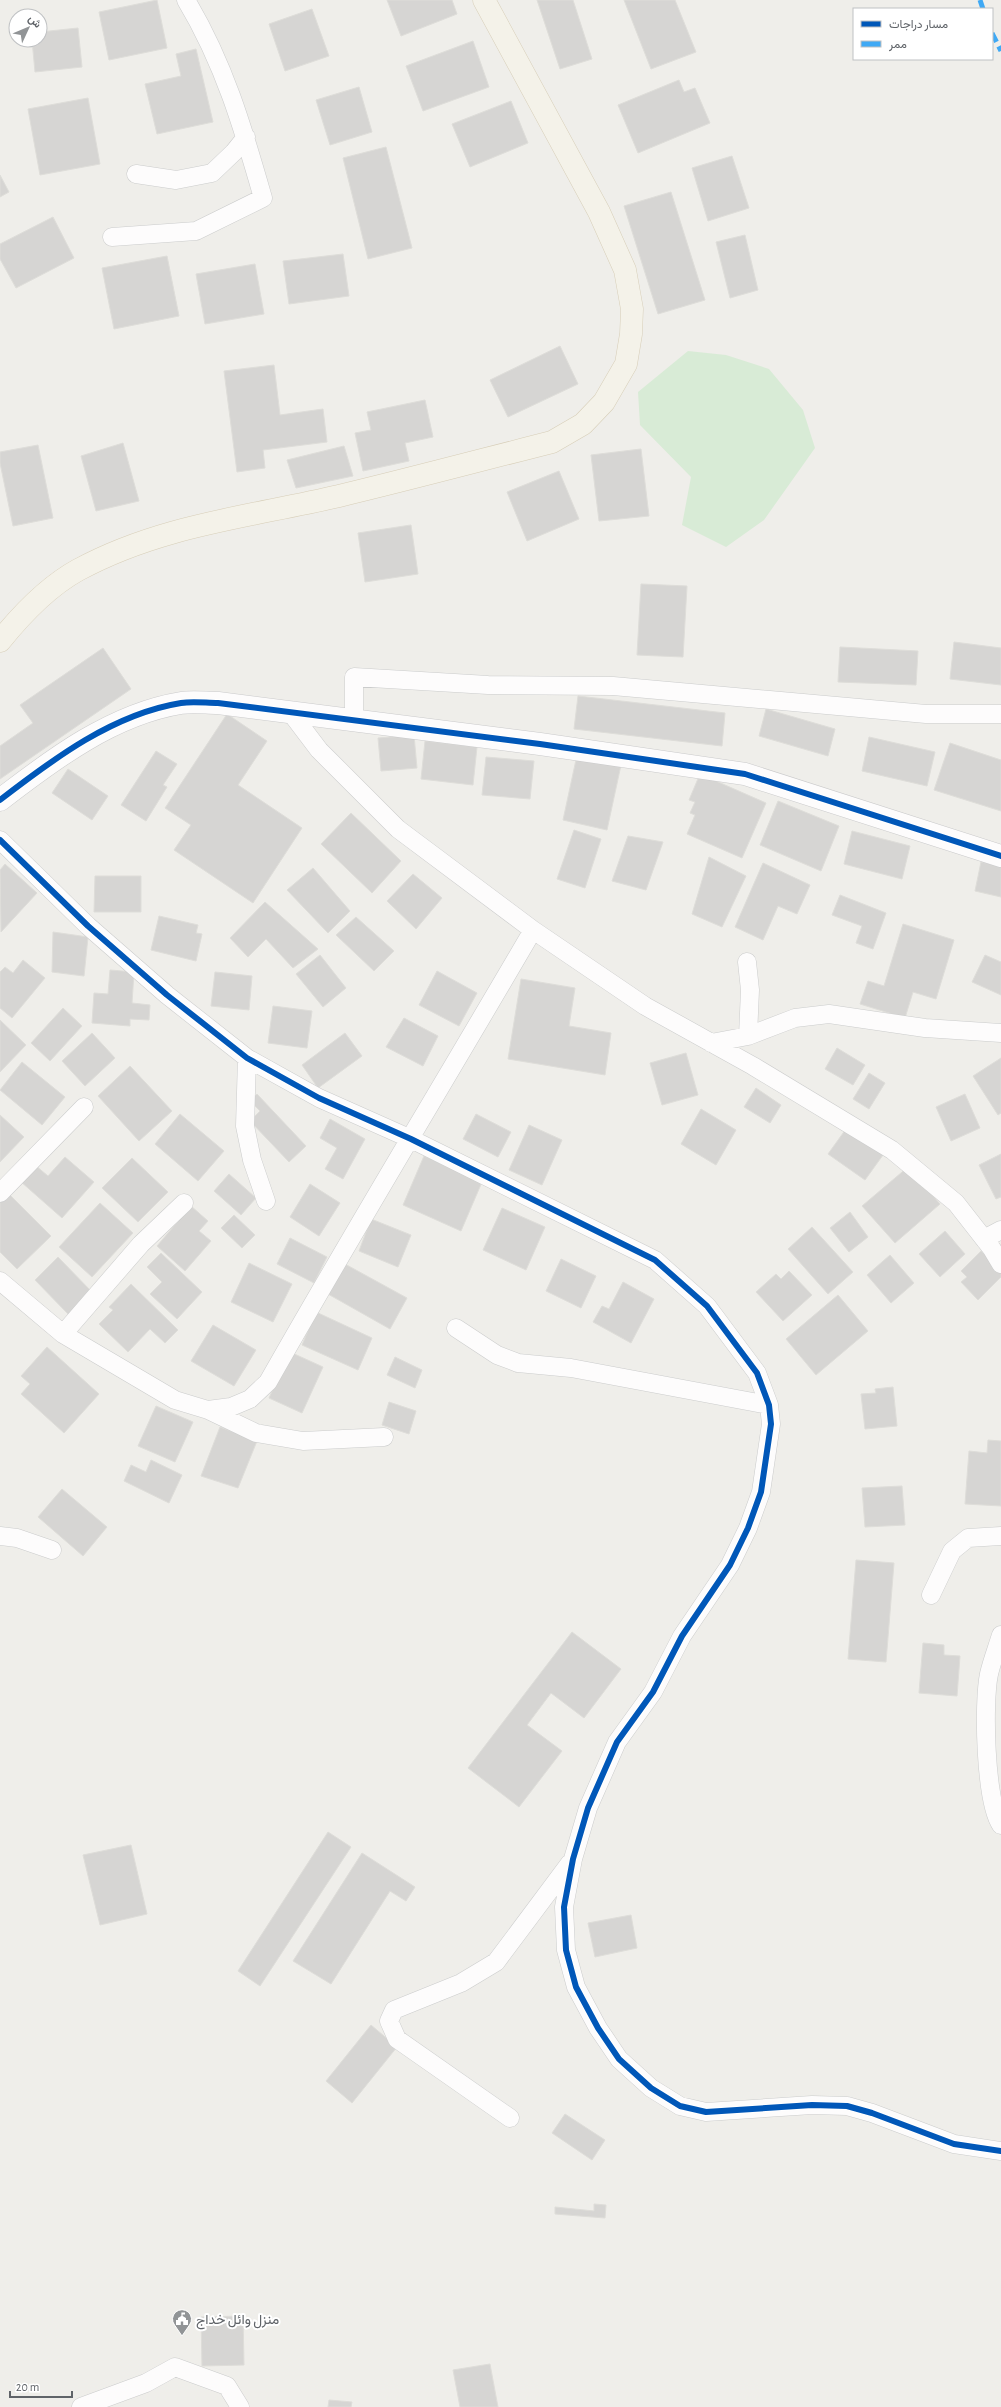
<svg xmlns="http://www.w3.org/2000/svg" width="1001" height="2407" font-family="'Alegreya Sans',Vazirmatn,sans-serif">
<rect width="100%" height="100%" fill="#efeeea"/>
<path fill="#d8ebd6" d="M688,351L726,355L769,369L803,410L815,448L764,520L726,547L682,525L691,477L640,425L638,392Z"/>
<path fill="#d6d5d3" stroke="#deddd9" d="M157,0L167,48L109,60L99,12Z
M387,0H452L457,14L401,36Z
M537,0H573L592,59L560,69Z
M624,0H675L696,52L651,69Z
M312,9L329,56L285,71L269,24Z
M78,28L82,67L35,72L32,40H40V32Z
M473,41L489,87L423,111L406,66Z
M196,49L213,122L157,134L145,84L181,76L176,54Z
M679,80L684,92L695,88L710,123L638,153L618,105Z
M359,87L372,132L330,145L316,100Z
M88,98L100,164L40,175L28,109Z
M511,101L528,143L470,167L452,124Z
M386,147L412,248L368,259L343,158Z
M732,156L749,208L708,221L692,168Z
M0,175L9,192L0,197Z
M671,192L705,300L658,314L624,206Z
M53,217L74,258L16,288L0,259V244Z
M745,235L758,290L730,298L716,242Z
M343,254L349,296L289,304L283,261Z
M167,256L179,316L114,329L102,268Z
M255,264L264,314L205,324L196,274Z
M560,346L578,384L508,417L490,380Z
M274,365L280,415L323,409L327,442L263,450L265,468L237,472L224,371Z
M425,400L433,437L405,443L409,461L363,471L355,433L371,430L367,412Z
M123,443L139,501L96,511L81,456Z
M38,445L53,518L13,526L0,463V452Z
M344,446L353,476L296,488L287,460Z
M641,449L649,516L599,521L591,455Z
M559,471L579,519L527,541L507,492Z
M411,525L418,574L365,582L358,533Z
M641,584L687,586L683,657L637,655Z
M954,642L1001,648V685L950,679Z
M840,647L918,651L916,685L838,682Z
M103,648L131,689L0,779V746L33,723L20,705Z
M578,696L725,713L722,746L574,729Z
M766,709L835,729L828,756L759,736Z
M227,714L267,741L238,785L302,828L253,903L174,850L191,825L165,808Z
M414,735L417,768L381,771L378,738Z
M869,737L935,752L927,786L862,771Z
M425,741L477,747L473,785L421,779Z
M950,743L1001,760V811L934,790Z
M156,751L177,764L163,785L167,787L146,821L121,805Z
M577,755L621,765L607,830L563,820Z
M486,757L534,761L530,799L482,795Z
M68,769L108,796L92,820L52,793Z
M700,774L766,803L742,858L687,834L695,815L690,813L695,802L689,800Z
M778,801L839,826L821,871L760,845Z
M351,813L401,861L372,893L321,844Z
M574,830L601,839L585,888L557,879Z
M852,831L910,846L902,879L844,864Z
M628,836L663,842L646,890L612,881Z
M709,857L746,876L722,927L692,914Z
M981,862L1001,866V897L975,891Z
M763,863L810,885L797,914L778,906L763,940L735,927Z
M5,864L37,893L1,932L0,870Z
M313,868L350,911L328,933L287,890Z
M413,874L442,898L416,929L387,901Z
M95,876H141V912H94Z
M840,895L886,913L873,949L856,943L862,926L832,915Z
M265,902L318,949L293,968L266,939L248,957L230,938Z
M159,916L198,925L196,933L202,934L196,961L151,950Z
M356,917L394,951L374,971L336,935Z
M903,924L954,940L936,999L913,992L905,1018L860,1004L868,981L884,986Z
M53,932L88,937L84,976L52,972Z
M320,955L346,988L323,1007L296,974Z
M985,955L1001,962V995L972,982Z
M23,960L45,978L12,1018L0,1008V972L5,967L13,973Z
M110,970L134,972L132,1003L150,1005L149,1020L130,1019V1026L92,1023L94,993L108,994Z
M437,971L477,993L459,1026L419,1005Z
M215,972L252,976L249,1010L211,1006Z
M521,979L575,988L569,1026L611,1033L605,1075L508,1059Z
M273,1006L312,1011L307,1048L268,1043Z
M63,1008L82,1026L50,1061L31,1043Z
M404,1018L438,1036L423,1066L386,1047Z
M0,1020L26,1045L0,1072Z
M92,1033L115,1058L85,1086L62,1061Z
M345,1033L362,1056L318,1088L302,1065Z
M837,1048L865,1065L853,1085L825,1069Z
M686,1053L698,1095L662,1105L650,1063Z
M1001,1058V1113L998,1115L973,1076Z
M22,1062L65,1097L42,1125L0,1090Z
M130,1066L172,1111L139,1141L98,1096Z
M869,1073L885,1083L869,1109L853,1099Z
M756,1088L781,1105L770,1123L744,1107Z
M257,1094L306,1146L289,1162L250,1121L260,1111L250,1101Z
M965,1094L980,1128L951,1141L936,1107Z
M701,1109L736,1130L716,1165L681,1144Z
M180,1114L224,1151L198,1181L155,1144Z
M476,1114L511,1132L498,1157L463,1139Z
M0,1115L24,1137L0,1162Z
M330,1119L365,1139L343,1179L325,1169L337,1148L320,1138Z
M529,1125L562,1140L542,1185L509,1170Z
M846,1129L883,1155L865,1180L828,1154Z
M1001,1154V1197L996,1199L979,1165Z
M424,1156L482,1182L461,1231L403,1205Z
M65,1157L94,1182L62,1218L20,1181L35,1165L48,1176Z
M132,1158L168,1192L138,1222L102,1188Z
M908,1167L940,1204L895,1243L862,1206Z
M229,1174L256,1198L241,1215L214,1191Z
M310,1184L340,1203L319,1236L290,1217Z
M8,1193L51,1236L17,1269L0,1252V1201Z
M100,1203L133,1233L92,1277L59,1247Z
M191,1206L208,1221L199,1231L211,1241L185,1271L157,1246Z
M502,1208L545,1227L526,1270L483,1250Z
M850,1212L868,1237L849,1252L830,1228Z
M234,1215L255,1235L242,1248L221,1228Z
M371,1219L411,1235L398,1267L359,1251Z
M812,1227L853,1272L828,1294L788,1249Z
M945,1231L965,1254L940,1277L919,1254Z
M290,1238L327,1257L314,1283L277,1264Z
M981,1251L1001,1270V1277L978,1300L961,1282L967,1277L961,1271Z
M161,1253L202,1292L177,1319L150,1294L162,1282L147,1267Z
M890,1255L914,1283L891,1303L867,1275Z
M58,1257L92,1292L69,1315L35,1280Z
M561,1259L596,1276L581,1308L546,1291Z
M249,1263L292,1284L273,1322L231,1302Z
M345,1264L407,1298L390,1329L328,1294Z
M789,1271L812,1295L783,1321L756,1292L776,1274L781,1279Z
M623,1282L654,1299L631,1343L593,1322L602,1306L609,1309Z
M131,1284L178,1330L165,1343L150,1329L128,1352L99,1324L113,1310L109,1307Z
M838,1295L868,1331L816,1375L786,1339Z
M316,1312L372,1338L358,1370L302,1345Z
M213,1325L256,1350L234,1386L191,1361Z
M47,1347L99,1394L64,1433L21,1394L30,1384L21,1376Z
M290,1352L323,1367L302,1413L269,1398Z
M395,1357L422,1370L415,1388L387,1375Z
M893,1387L897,1426L865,1429L861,1394L876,1393L875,1389Z
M389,1402L416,1411L409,1434L382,1425Z
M156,1406L193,1422L175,1462L138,1446Z
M220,1427L257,1441L238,1488L201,1476Z
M988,1440L1001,1441V1506L965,1504L969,1451L987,1453Z
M151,1460L182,1475L169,1503L124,1481L131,1465L146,1472Z
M902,1486L905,1525L865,1527L862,1488Z
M62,1489L107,1527L83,1556L38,1517Z
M856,1560L894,1563L886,1662L848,1659Z
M572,1632L621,1669L584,1718L551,1693L527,1725L562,1751L519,1807L468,1768Z
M923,1643L944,1645V1655L960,1656L957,1696L919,1693Z
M328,1832L351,1847L260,1986L238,1971Z
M131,1845L147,1914L100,1925L83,1855Z
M362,1853L415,1887L406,1901L390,1891L331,1984L293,1961Z
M631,1915L637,1948L595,1957L588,1923Z
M371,2025L397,2047L352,2103L326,2081Z
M565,2114L605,2140L592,2160L552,2133Z
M594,2204L606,2205L605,2218L555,2214V2207L594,2211Z
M243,2316L244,2365L202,2366L201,2317Z
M490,2364L498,2407H460L453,2370Z
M329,2400L352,2402L351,2407H328Z"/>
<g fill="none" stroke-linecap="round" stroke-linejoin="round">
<defs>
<path id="street" d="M136,174L176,180L212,173L234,152L246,137
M112,237L196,231L263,198C243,128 224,63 186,0
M291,713L319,750L398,829L533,930L645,1006L753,1066L892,1150L956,1203L992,1249L1001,1264
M354,720V677L488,685L613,686L926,714H1001
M0,840L88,926L167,995L247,1058L319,1098L411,1139L655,1260L707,1306L757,1373L769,1405L771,1424L761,1492L748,1528L730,1565L682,1636L653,1692L617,1742L588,1808L573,1859L564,1907L566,1950L576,1987L598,2028L619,2059L651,2088L680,2106L706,2112L812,2105L847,2106L872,2113L954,2144L1001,2151
M747,962L750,990L748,1036
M711,1043L748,1036L795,1018L829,1014L925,1028L1001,1033
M247,1058L245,1126L252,1160L266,1201
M0,1193L84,1107
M984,1239L1001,1230
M0,1281L63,1334L175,1400L208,1410L231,1407L250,1399L268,1382C354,1230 445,1081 533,930
M456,1328L497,1355L518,1363L571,1368L769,1405
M63,1334L141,1244L184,1203
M208,1410L256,1433L303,1441L384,1437
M0,1536L17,1538L52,1550
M931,1595L952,1551L968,1538L1001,1536
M1001,1635C997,1648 992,1661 989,1674C983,1702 985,1802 1001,1825
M510,2118L397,2039L389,2021L394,2010L461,1983L496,1962L570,1863
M81,2407L146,2383L175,2367L227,2386L240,2407"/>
<path id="secondary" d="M0,800C53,759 113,714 181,703C193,701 206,703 218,703L540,744L745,774L1001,856"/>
<path id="primary" d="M0,641C21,615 49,586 78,570C161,525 249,517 339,496C410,479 481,460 552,442L583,424L604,402L626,364L631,334L632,309L625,270L599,212L484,0"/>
</defs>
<use href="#street" stroke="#cbcccc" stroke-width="19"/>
<use href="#secondary" stroke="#cacacb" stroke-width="23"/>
<use href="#primary" stroke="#d7ceb8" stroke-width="23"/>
<use href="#street" stroke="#fdfcfc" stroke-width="18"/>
<use href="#secondary" stroke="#fdfcfc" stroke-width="22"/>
<use href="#primary" stroke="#f4f2e9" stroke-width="22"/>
<path stroke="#3fa9f5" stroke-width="5" stroke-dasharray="10 5" stroke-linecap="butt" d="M980,0L983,9
M992,33L1001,51"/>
<defs>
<path id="cycleway" d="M0,800C53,759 113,714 181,703C193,701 206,703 218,703L540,744L745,774L1001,856
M0,840L88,926L167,995L247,1058L319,1098L411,1139L655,1260L707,1306L757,1373L769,1405L771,1424L761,1492L748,1528L730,1565L682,1636L653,1692L617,1742L588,1808L573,1859L564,1907L566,1950L576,1987L598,2028L619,2059L651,2088L680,2106L706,2112L812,2105L847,2106L872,2113L954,2144L1001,2151"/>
</defs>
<use href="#cycleway" stroke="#fff" stroke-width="8"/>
<use href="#cycleway" stroke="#0057b8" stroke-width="6"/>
</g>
<defs>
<symbol id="civic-pin" viewBox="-11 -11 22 30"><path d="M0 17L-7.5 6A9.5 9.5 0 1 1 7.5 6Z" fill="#919496" stroke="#fff"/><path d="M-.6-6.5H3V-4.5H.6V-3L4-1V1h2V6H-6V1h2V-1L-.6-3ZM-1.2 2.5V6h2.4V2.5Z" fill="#fff"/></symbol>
</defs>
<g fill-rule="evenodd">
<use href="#civic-pin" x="171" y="2308" width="22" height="30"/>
</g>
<g text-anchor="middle" stroke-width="4" stroke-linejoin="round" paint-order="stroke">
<g font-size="14" fill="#5f6368" stroke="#fff" text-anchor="start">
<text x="196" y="2324">منزل وائل خداج</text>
</g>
</g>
<rect x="853" y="8" width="140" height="52" fill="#ffffff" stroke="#bfc1c3"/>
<rect x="861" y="21" width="20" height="6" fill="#0057b8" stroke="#bfc1c3"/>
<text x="889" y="28" font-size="12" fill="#5f6368">مسار دراجات</text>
<rect x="861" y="41" width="20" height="6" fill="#3fa9f5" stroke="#bfc1c3"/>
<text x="889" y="48" font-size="12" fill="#5f6368">ممر</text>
<g transform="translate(28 28) rotate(46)"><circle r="19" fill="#ffffff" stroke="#bfc1c3"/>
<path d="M0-3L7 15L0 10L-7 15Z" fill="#919496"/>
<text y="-6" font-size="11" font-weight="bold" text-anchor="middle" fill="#5f6368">ش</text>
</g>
<path d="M10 2391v6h62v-6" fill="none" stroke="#5f6368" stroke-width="2"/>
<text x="16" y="2391" font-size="12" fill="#5f6368" stroke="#ffffff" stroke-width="3" paint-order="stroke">20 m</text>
</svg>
